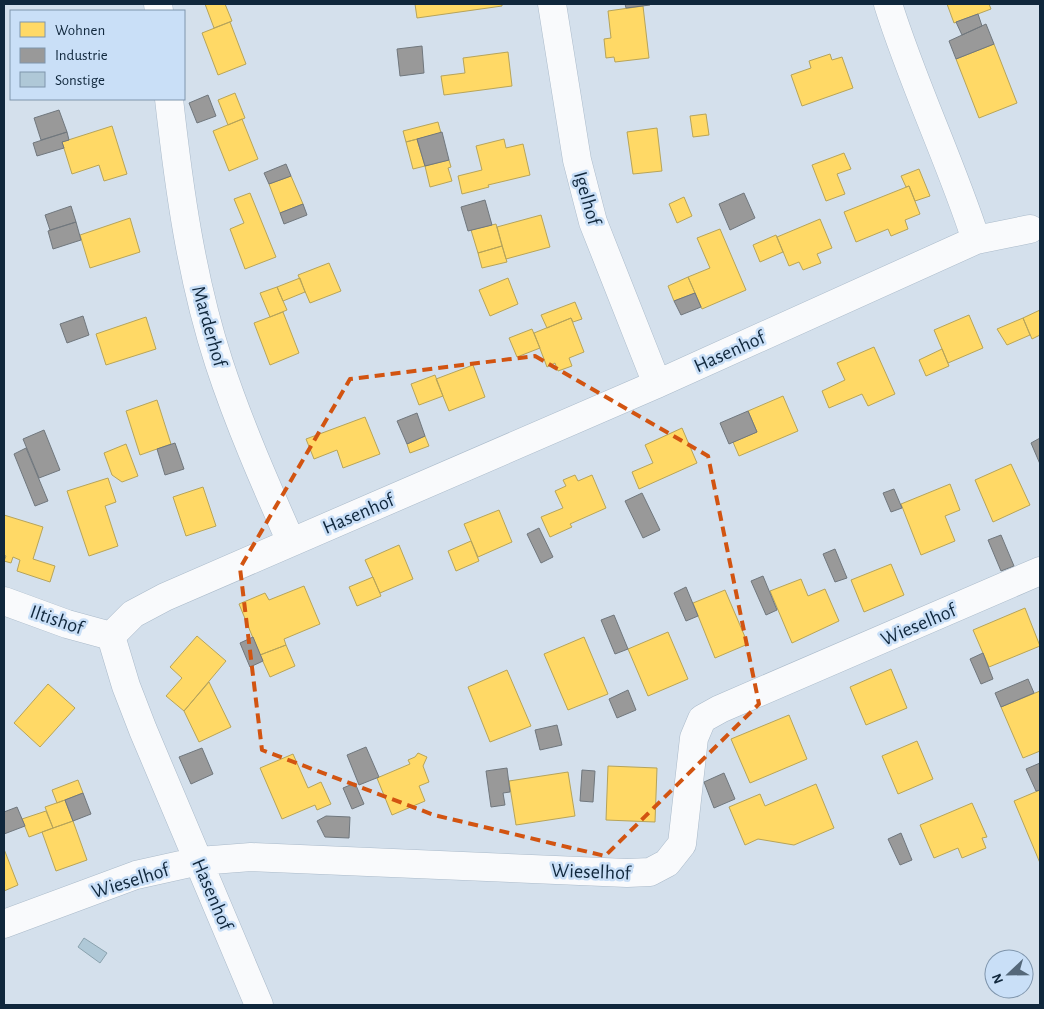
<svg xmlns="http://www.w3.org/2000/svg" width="1044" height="1009" font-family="'Alegreya Sans',sans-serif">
<rect width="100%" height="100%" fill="#d4e0ec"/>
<path fill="#ffd966" stroke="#b7a459" d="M205,4H225L232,21L214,28Z
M415,4H502V6L417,18Z
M947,4H989L991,9L954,23Z
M643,6L649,58L615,62L614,57L606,58L604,39L611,38L608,11Z
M230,22L246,64L218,75L202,33Z
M994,44L1017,103L979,118L956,59Z
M508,52L512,86L444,95L441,76L465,73L463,58Z
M830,54L832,60L842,57L853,88L802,106L791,75L811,68L809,61Z
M235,93L245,118L228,125L218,100Z
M706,114L709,135L693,137L690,116Z
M242,119L258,159L229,171L213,131Z
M438,122L441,133L406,142L403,131Z
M112,126L127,174L104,181L99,165L72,174L62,142Z
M657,128L662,171L633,174L627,132Z
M417,139L425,166L413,169L406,142Z
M504,139L506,148L523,144L530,175L488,185L489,187L462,194L458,176L482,170L476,146Z
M844,153L851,169L837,174L845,194L826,201L812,165Z
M449,160L451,167L448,168L452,181L430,187L425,166Z
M919,169L930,196L915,201L909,186L906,187L901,176Z
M291,176L303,204L280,213L269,184Z
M909,186L920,214L905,220L908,229L891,236L888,229L856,242L844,212Z
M250,193L276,257L245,269L230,229L244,223L234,199Z
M684,197L692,216L677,223L669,204Z
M541,215L550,247L506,259L497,227Z
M130,218L140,252L90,268L80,235Z
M820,219L832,248L817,254L821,263L803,270L799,262L789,266L777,237Z
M496,224L502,246L478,253L471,230Z
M720,229L746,290L702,309L688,277L710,268L697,238Z
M776,235L783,252L760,262L753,245Z
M502,246L507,262L482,268L478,253Z
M329,263L341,291L310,303L298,275Z
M688,277L695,293L674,301L668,286Z
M300,278L305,292L283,301L277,287Z
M508,278L518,304L490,316L479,290Z
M277,287L287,310L270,317L260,293Z
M575,302L582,319L573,322L571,318L547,328L541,315Z
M1040,310V335L1032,339L1023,318Z
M283,312L299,353L270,365L254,323Z
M969,315L983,348L948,363L934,330Z
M146,317L156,349L106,365L96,334Z
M571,318L584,352L569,358L572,366L558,371L555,363L547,367L534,333Z
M1023,318L1030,335L1007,345L997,329Z
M532,329L540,348L517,357L509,338Z
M874,347L895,394L868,406L862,394L829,408L822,391L845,380L837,363Z
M942,349L949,366L926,376L919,360Z
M473,365L485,397L449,411L436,379Z
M435,375L443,396L419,405L411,384Z
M783,396L798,431L739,456L733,442L757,432L748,411Z
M157,400L171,444L140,455L126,411Z
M365,417L380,454L343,468L337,450L314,459L306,439Z
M682,428L697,463L639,489L632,472L653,463L645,445Z
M425,436L429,446L410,453L407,444Z
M126,444L138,476L122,482L112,475L104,453Z
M1011,464L1030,505L993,522L975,480Z
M575,475L578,481L592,475L606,508L570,524L572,527L550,537L541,517L563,508L555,491L566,486L563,480Z
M108,478L116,502L105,506L118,546L89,556L67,491Z
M950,484L960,510L945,516L955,541L921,555L901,504Z
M203,487L216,526L186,536L173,497Z
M499,510L512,542L478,557L464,524Z
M4,515L43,527L33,559L55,566L50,582L17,571L20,560L13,557L11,563L4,561L6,556L4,555Z
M471,541L479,561L456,571L448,551Z
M399,545L413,579L380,593L365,560Z
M891,564L904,595L864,612L851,580Z
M373,577L381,596L357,606L349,587Z
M801,579L808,596L825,589L839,621L792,643L770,591Z
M304,586L320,624L284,639L286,645L260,655L239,604L265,593L269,600Z
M725,590L748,644L715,658L693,603Z
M1025,608L1040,646L989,667L973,630Z
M668,632L688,679L648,696L628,649Z
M197,636L226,661L184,711L166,696L182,678L170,667Z
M584,637L608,694L568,710L544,654Z
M286,645L295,666L270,677L260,655Z
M891,669L907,708L866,725L850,687Z
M507,670L531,726L490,742L468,687Z
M209,682L231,727L199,742L184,711Z
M48,684L75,708L40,747L14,723Z
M1040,691V751L1023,758L1001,707Z
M789,715L807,759L750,783L731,739Z
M917,741L933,779L898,794L882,756Z
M418,753L427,757L423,766L429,782L419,786L425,801L392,815L377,778L410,764L408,760L415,757Z
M293,754L308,788L321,782L331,804L317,810L315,805L282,819L260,768Z
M608,766L657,768L655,822L606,820Z
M568,772L575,816L516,825L509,781Z
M78,780L83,793L57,803L52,790Z
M816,784L834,828L794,845L758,839L745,845L729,807L760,794L765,806Z
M1040,790V863L1014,801Z
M65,800L73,821L53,828L45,807Z
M972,803L987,837L982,838L986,848L962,858L958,848L934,858L920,825Z
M46,811L53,828L29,837L22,819Z
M73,821L87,860L56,871L42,832Z
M4,849L18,885L4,891Z"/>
<path fill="#999" stroke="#70777d" d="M625,4H650V5L626,8Z
M978,14L982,26L962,35L956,22Z
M986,24L994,44L956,59L949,41Z
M422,46L424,73L400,76L397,49Z
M208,95L216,116L197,123L189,103Z
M59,110L67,132L41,140L34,118Z
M67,132L69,140L62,142L64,148L37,156L33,143Z
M442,132L449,160L425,166L417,139Z
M286,164L291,176L269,184L264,173Z
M744,193L755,218L730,230L719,204Z
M485,200L492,225L468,231L461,207Z
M303,204L307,215L284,224L280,213Z
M71,206L76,222L50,230L45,215Z
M76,222L81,240L53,249L48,231Z
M695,293L701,307L681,315L674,301Z
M83,316L89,335L67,343L60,324Z
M748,411L757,432L729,444L720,423Z
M417,413L425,436L407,444L397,421Z
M44,430L60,470L39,478L23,439Z
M1040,438V464L1031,443Z
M175,443L184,469L165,475L157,449Z
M26,448L48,501L35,506L14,454Z
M894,489L902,508L891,512L883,493Z
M642,493L660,530L643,538L625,501Z
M539,528L553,557L541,563L527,534Z
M1001,535L1014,566L1001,571L988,540Z
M835,549L847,578L835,582L823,554Z
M763,576L777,610L766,615L751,581Z
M686,587L698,616L686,621L674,593Z
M614,615L628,649L615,654L601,620Z
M253,637L263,661L250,667L240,643Z
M983,653L993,679L981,684L970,659Z
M1028,679L1034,693L1001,707L995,693Z
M628,690L636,710L617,718L609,699Z
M557,725L562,745L540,750L535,730Z
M366,747L379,777L359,785L347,755Z
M202,748L213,774L191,784L179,757Z
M1040,763V790L1036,791L1026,769Z
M507,768L510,792L503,793L505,805L491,807L486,771Z
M582,770L595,771L593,802L580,801Z
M724,773L735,799L714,808L704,782Z
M355,783L364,804L352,809L343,788Z
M83,793L91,814L73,821L65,800Z
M17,807L25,826L4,834V812Z
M326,816L350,817L349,838L325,837L317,821Z
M901,833L912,860L900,865L888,839Z"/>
<path fill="#afc8d7" stroke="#8aa2ae" d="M84,938L107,953L100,963L78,947Z"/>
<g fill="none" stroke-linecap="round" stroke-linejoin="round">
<defs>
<path id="minor" d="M158,4L159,11
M552,4L577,160L593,222L657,384
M888,4C913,84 950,160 976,240
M169,99C179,188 191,277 219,363C239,424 265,483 291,542
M4,601L67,624L111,636
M4,924L136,875L199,861L251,857L627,873L650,872L667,863L682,844L694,738L702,719L720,709L1040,571
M259,1005L143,730L126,686L111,636L133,614L165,597L657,384L976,240L1030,229"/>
</defs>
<use href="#minor" stroke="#aabaca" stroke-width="29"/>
<use href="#minor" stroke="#f9fafc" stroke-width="28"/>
</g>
<path fill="none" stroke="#d25411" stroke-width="4" stroke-dasharray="10 6" stroke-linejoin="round" d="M535,356L708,456L759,704L605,856L434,815L262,750L240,568L350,379Z"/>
<g text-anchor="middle" stroke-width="5" stroke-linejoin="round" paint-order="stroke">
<g font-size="20" fill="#10273c" stroke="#c9dff7">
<text transform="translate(588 198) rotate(74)" y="7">Igelhof</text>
<text transform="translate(210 326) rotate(74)" y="7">Marderhof</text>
<text transform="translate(729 351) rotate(-24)" y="7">Hasenhof</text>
<text transform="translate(358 513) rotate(-23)" y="7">Hasenhof</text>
<text transform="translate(57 619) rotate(19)" y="7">Iltishof</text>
<text transform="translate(918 624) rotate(-23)" y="7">Wieselhof</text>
<text transform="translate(591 871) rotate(2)" y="7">Wieselhof</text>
<text transform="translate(130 880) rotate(-17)" y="7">Wieselhof</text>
<text transform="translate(213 894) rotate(67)" y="7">Hasenhof</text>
</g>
</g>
<rect width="1044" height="1009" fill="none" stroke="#10273c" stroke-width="10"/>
<rect x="10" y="10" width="175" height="90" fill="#c9dff7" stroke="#7f95ac"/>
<rect x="20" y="22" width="25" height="15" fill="#ffd966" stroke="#7f95ac"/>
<text x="55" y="35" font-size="15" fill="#10273c">Wohnen</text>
<rect x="20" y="48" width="25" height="15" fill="#999999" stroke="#7f95ac"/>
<text x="55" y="60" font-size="15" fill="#10273c">Industrie</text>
<rect x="20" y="72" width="25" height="15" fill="#afc8d7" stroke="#7f95ac"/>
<text x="55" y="85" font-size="15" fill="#10273c">Sonstige</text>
<g transform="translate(1009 974) rotate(248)"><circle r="24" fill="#c9dff7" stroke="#7f95ac"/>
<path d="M0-4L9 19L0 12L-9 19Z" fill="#55687a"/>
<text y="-8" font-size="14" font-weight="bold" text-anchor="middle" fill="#10273c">N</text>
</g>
</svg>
